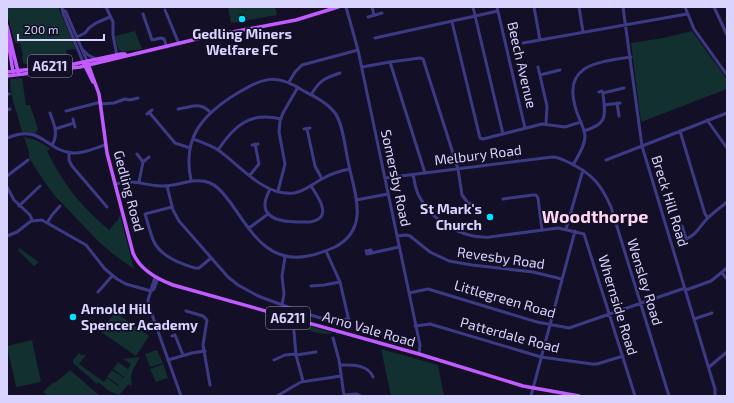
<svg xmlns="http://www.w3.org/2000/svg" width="734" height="403" font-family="'Exo 2',sans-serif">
<rect width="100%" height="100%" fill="#130f26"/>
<path fill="#12302f" d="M7,7H58L76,49L66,50L67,57L59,63L58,61L25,64L23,63L22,56L23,55L20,43H15L7,14Z
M228,7H275L277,15L231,23Z
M135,31L142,49L122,52L118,49L115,36Z
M692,31L727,79V89L641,122L631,43L663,38Z
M22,78L26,105H30L38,129L36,133L22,132L11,93L10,79Z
M24,137L36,140L50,148L47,151C64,185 80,205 109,230L118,220L120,215L134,269L113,254L99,242L56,197L46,184L29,158V152Z
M19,248L39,262L34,266L18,250Z
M115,312L149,336L136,356L101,332Z
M269,314L333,333C322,337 304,328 293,325C284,323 274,322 265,319V315H268Z
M32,340L41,382L16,387L7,346Z
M381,349L438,365L444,396H391Z
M157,350L163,363L150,367L145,354Z
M79,353L81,355H86L79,364L104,382L107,378L118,386L119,385L107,377L112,370L124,378L122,380L129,371L124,377L113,369L118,362L128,369L131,364L123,359L140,357C136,365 128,375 132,384L130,386L129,384L119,395L109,391L98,382L97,384L73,363V360Z
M163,364L168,378L156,382L150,369Z
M70,370L100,396H48L43,392L54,382L55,383Z"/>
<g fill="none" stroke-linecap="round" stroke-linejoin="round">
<path stroke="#3d3a85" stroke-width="3" d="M62,7L63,13L83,62
M106,7L113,22V35L117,56
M346,7L358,50L420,345L419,354
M372,7L374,15
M473,7L503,134
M497,7L525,128
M534,7L540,40
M579,7L583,32
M623,7L642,146L715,389V396
M685,7L694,29L727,75
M714,7L727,35
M62,9L66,12L87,61
M165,10L179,44
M143,14L152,40L161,38L164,39L167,47
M368,17L382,13
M452,22L480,138L483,139L542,124L565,127L581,122
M77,37L85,33L89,28L96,23L110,17
M375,38L498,11
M523,43L687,14
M83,50L88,55L96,59
M390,62L420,58L423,59L458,169L462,195L468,203L473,204
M362,67L390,62L425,173
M538,67L547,106L546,124
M540,75L560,70
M289,82L295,72L302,65L358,50
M599,92L602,91
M7,94H9
M311,95C319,81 324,78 340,73
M617,103L619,116
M101,104L114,103L125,99L130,100L138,98
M604,105L620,103
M178,109C193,107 200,101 211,113
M7,110L10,109
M66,111L101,102
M149,112L175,143L190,148
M50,113C54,124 59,134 52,145
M147,114L152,110
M73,119L75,127
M707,120L727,148
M55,129L74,123
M304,129L310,128
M307,129L315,166L322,179
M584,131C609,123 605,116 603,93L624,88
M680,131L705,214L708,218
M7,138C42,123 45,151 73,153C83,154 95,148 105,145
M193,139C201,142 210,145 218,150C240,165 264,197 294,193C306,191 313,183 324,178C332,173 340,171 350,169
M252,145L258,144
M218,150C234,126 250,111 281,119
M69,153V160L72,166L107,207
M137,154L143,162L149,157
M606,160L727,113
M573,165C578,156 585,146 585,136C584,126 577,116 575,106C563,63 601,62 631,57
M250,175L259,164L255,144
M413,175C415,182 415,189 419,196C431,221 463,239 490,237L558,228L584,234L635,396
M7,176L28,160
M385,178L552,157C559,157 564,160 570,163C592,174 601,184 611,207L669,396
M139,182L143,162
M115,184C134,179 143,185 161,186C179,187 193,176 210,183C220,187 224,195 230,202C251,231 267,264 308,256C318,254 326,251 335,247C371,228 354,192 348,161C345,147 343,124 335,113C327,102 313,96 302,90C274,72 262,79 236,94C202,115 182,138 191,180
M167,186L173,210L179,221L228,277L238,285L258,296L307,314L331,321L347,319
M7,187L14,200L30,215L32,220
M270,189C268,193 265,199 265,204C264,224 297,222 310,222C334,218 318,197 311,186
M278,191L285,164L279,132L280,121L283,113L298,87
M503,199L533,195H536L538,198L542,230
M356,200L388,194
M19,206L40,186
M172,207L145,214C148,223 150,233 154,242C161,256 181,264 195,268H199L211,258
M47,223L52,215L60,206
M682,226L686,239C697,234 698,229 705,221C711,214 720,208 727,202
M249,228L268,214
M566,229L583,170
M7,236L17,232L31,221L42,220L86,245L105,269L117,279L126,284L151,291
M397,236L406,235L410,236L430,252L449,261L472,265L533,272L562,279
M326,251L340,282L349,321
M372,253L371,250L366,251L367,254L399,247
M722,273L727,279
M155,277L148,300L149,306L181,396
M311,286L324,285L340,282
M686,290L711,281L727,268
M151,291L154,289L158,278
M98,292L112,276
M409,293L428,289L537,322L569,328L685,288
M282,305L284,294L282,276L285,257
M186,311L203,316L207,320L203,345L210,385
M694,319L712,313
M415,326L430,324L541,357L592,364H597L623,356
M294,331L296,355L303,381
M172,336L175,335L183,355
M333,338L339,360L344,396
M296,355L316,352
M168,360L192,353L205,351
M274,360L285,355L296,354
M340,365C351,365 368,364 373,377
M709,367L727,352
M344,395L357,394L361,396
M277,396L301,382L341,376
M531,396L575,231"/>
<path stroke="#c25bff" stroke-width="3.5" d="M7,26L18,72
M7,34L13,72
M87,61L99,94L107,153L133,253C140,270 157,279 173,285L419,354L523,386L579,396
M84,64L93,82
M7,72L74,64L121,54H125
M7,76L80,67L201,38L296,20L338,7"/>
</g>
<g fill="#00e5ff" stroke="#130f26" stroke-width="1.5">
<circle cx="242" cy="19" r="4"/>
<circle cx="490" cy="217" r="4"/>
<circle cx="73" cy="317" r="4"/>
</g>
<g text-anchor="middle" stroke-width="3.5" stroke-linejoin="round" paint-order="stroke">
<g fill="#130f26" stroke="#9e99be" stroke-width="1">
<rect x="28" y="55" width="44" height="22" rx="3"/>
<rect x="266" y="307" width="44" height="22" rx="3"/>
</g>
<g font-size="13" font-weight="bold" fill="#d9d4ff">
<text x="50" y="71">A6211</text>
<text x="288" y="323">A6211</text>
</g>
<g font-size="14" font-weight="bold" fill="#d9d4ff" stroke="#130f26">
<text x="242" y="39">Gedling Miners<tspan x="242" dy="16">Welfare FC</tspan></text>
<text x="482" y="214" text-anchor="end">St Mark's<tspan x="482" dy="16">Church</tspan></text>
<text x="81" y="314" text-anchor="start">Arnold Hill<tspan x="81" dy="16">Spencer Academy</tspan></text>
</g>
<g font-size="14" fill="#d9d4ff" stroke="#130f26">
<text transform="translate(522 65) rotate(77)" y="5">Beech Avenue</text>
<text transform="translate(478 155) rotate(-7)" y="5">Melbury Road</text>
<text transform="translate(396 178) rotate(78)" y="5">Somersby Road</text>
<text transform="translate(129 191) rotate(75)" y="5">Gedling Road</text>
<text transform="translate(670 201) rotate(73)" y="5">Breck Hill Road</text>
<text transform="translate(501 258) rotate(8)" y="5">Revesby Road</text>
<text transform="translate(645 282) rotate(73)" y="5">Wensley Road</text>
<text transform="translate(505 299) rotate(16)" y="5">Littlegreen Road</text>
<text transform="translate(618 305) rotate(73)" y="5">Whernside Road</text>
<text transform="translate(369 329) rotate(16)" y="5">Arno Vale Road</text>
<text transform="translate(510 335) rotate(15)" y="5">Patterdale Road</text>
</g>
<g font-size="18" font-weight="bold" fill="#ffd6f0" stroke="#130f26">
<text x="595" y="223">Woodthorpe</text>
</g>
</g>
<rect width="734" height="403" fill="none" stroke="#d9d4ff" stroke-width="16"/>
<path d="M18 34v6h86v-6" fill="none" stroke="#d9d4ff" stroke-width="2"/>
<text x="24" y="34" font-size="12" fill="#d9d4ff" stroke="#130f26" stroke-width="3" paint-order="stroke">200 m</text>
</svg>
